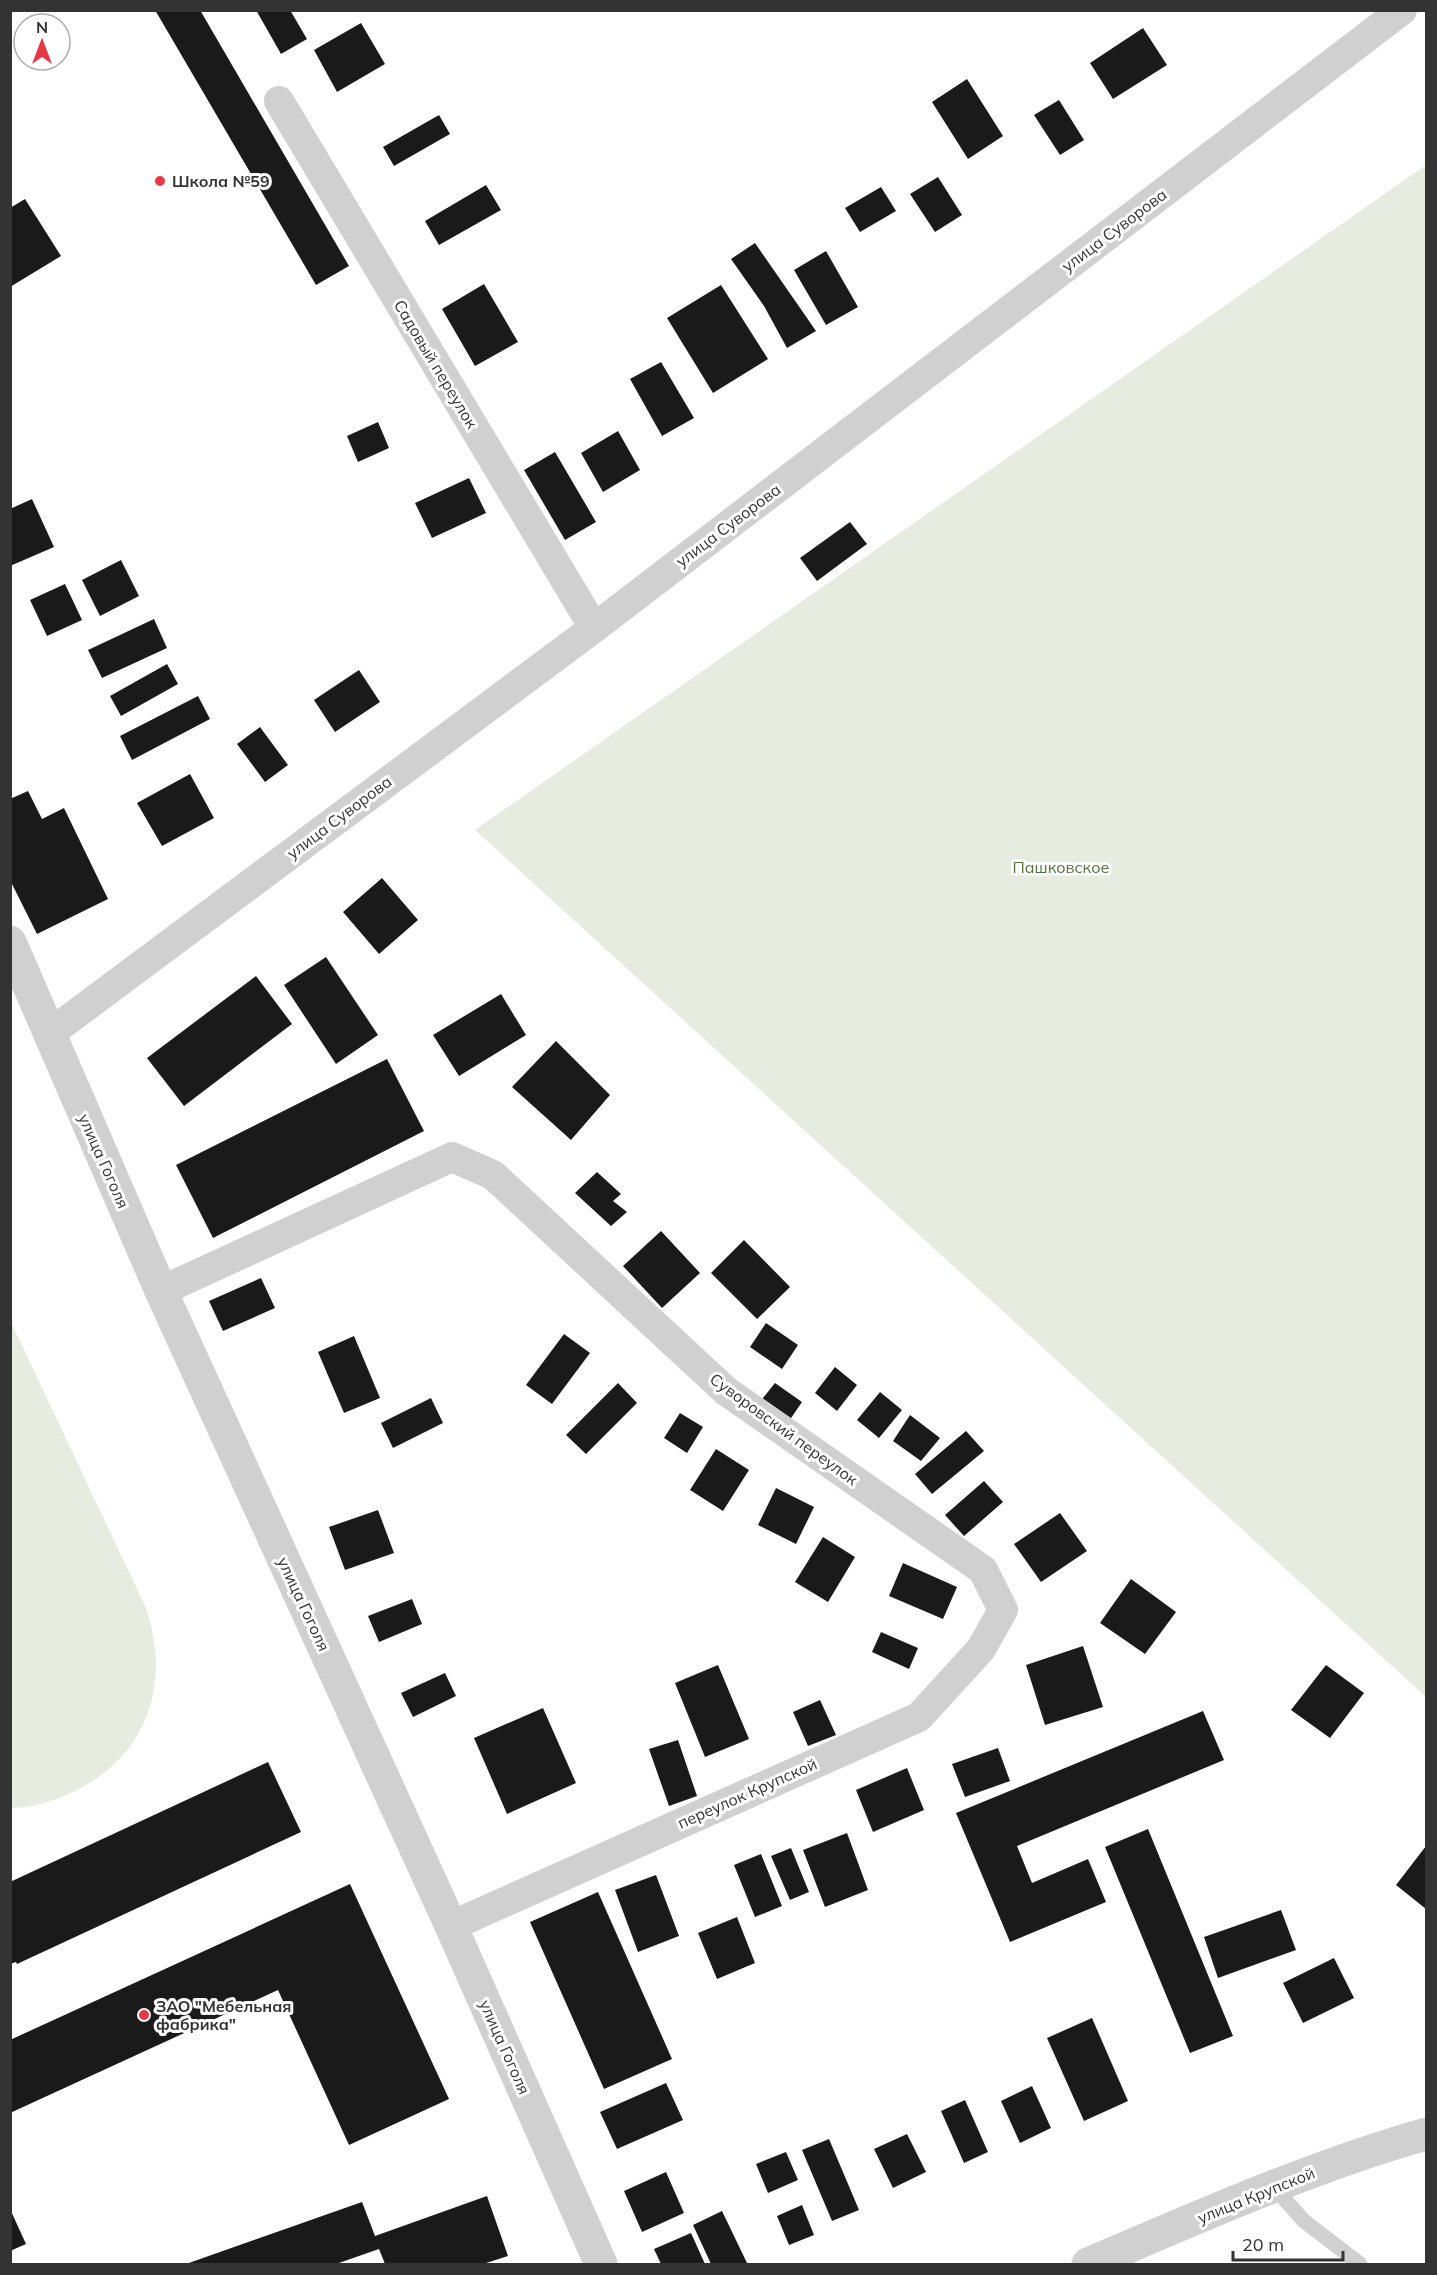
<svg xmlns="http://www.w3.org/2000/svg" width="1437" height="2275" font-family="Mulish,sans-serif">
<rect width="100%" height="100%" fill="#fff"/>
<path fill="#e6ecdf" d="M1426,165V1697L475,830Z
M10,1320L145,1606C173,1683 147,1760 68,1794C50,1802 31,1808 10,1808Z"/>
<path fill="#1a1a1a" d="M155,10H200L349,266L316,285Z
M256,10H290L307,39L281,54Z
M361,23L385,64L337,92L314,50Z
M1143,28L1167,65L1113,99L1090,63Z
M967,79L1003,136L968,159L932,102Z
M1059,100L1084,140L1060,155L1034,115Z
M439,115L450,134L394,166L383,147Z
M938,177L962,215L935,232L910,194Z
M486,185L501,210L439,245L425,221Z
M881,187L896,211L860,232L845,208Z
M25,199L61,256L10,287V208Z
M755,243L816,331L787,348L764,306L731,259Z
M826,251L858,307L826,325L794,270Z
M484,284L518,342L475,366L442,309Z
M721,285L768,359L713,393L667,318Z
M661,362L694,418L662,436L630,379Z
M378,422L389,448L358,462L347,436Z
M618,431L640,470L603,492L581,453Z
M555,452L596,522L565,540L524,470Z
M469,478L486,513L432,538L415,503Z
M32,499L54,547L10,566V509Z
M850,522L867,544L817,581L800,558Z
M121,560L139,596L100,616L82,580Z
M65,584L82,620L47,636L30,600Z
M154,619L167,648L102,678L88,650Z
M167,664L178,684L121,716L110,696Z
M359,670L380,702L335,732L314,700Z
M198,696L210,719L132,760L120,736Z
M260,727L288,765L265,782L237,744Z
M190,774L214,818L162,846L137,803Z
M28,791L42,819L64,808L108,899L37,934L10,880V799Z
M382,878L418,920L379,954L343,912Z
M326,957L378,1035L336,1064L284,985Z
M256,976L292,1024L184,1106L147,1058Z
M501,994L526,1035L459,1076L433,1035Z
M556,1041L610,1095L571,1140L512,1087Z
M387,1059L424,1131L213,1238L176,1165Z
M597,1172L621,1194L613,1201L627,1212L611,1226L575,1193Z
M661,1231L700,1273L662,1308L623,1266Z
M744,1240L790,1287L757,1319L711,1273Z
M261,1278L275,1308L223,1331L209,1301Z
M766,1323L798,1345L782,1369L750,1347Z
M564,1334L590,1353L552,1404L526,1385Z
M354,1336L380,1398L344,1413L318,1352Z
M835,1367L857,1385L837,1411L815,1393Z
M618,1383L637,1403L586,1454L566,1435Z
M775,1383L802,1402L787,1424L759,1403Z
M880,1392L902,1410L879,1438L857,1420Z
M431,1398L443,1423L393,1448L381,1423Z
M680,1413L703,1427L687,1453L664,1438Z
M910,1415L940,1438L921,1461L893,1441Z
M966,1431L984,1451L932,1494L915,1474Z
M716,1449L749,1470L723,1511L690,1490Z
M984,1481L1003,1502L964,1536L945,1515Z
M776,1488L814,1507L796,1544L758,1525Z
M378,1510L394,1553L345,1570L329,1527Z
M1060,1513L1087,1551L1041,1582L1014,1544Z
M823,1537L855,1557L828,1602L795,1582Z
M903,1563L957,1587L943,1619L889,1596Z
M1131,1579L1176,1612L1145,1654L1100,1623Z
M412,1599L422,1624L379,1642L368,1616Z
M881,1632L918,1648L909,1669L872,1652Z
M1083,1646L1103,1707L1045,1725L1026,1665Z
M718,1665L749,1739L705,1757L675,1683Z
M1326,1665L1364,1693L1330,1738L1291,1710Z
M445,1673L456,1696L413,1717L401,1693Z
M820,1700L836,1735L808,1746L793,1712Z
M543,1708L576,1783L507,1814L474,1738Z
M1203,1711L1224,1760L1017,1846L1032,1883L1088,1859L1106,1902L1010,1942L956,1813Z
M678,1740L697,1796L669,1806L649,1749Z
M998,1748L1010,1781L965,1797L952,1764Z
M268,1762L301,1832L17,1964L16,1962L10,1964V1882Z
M907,1768L924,1810L873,1832L856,1790Z
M1148,1829L1233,2036L1190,2053L1105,1847Z
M847,1833L868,1890L825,1907L803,1850Z
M1426,1846V1909L1396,1885Z
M791,1848L809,1892L790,1900L771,1856Z
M761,1854L782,1906L755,1917L734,1865Z
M656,1875L679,1936L638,1952L615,1890Z
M350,1884L449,2099L349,2145L278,1990L10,2113V2040Z
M598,1892L672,2059L604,2089L530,1922Z
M1281,1910L1296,1950L1218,1978L1204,1937Z
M737,1917L755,1963L717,1979L698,1933Z
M1334,1958L1354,1998L1303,2023L1283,1983Z
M1092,2018L1128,2101L1084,2121L1047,2038Z
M666,2083L683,2120L617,2149L600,2112Z
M1032,2086L1051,2128L1020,2143L1001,2101Z
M965,2100L988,2152L964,2163L941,2111Z
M907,2134L926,2172L893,2188L874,2149Z
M829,2139L859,2210L832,2221L802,2150Z
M786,2152L798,2180L768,2193L756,2164Z
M666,2172L684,2213L642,2232L624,2191Z
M487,2196L508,2256L483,2264H385L379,2249L336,2264H186L362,2202L375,2236Z
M802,2205L814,2235L789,2245L777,2216Z
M10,2209L26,2244L10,2251Z
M722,2211L747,2263L743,2264H711L693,2225Z
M691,2233L705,2264H661L654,2249Z"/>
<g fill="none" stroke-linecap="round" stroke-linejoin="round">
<path stroke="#d0d0d0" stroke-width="15" d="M1273,2186L1304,2221L1360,2264"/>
<path stroke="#d0d0d0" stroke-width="30" d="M279,101L594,628
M49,1034L594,628L1402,10
M161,1291L452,1157L493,1175L726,1391L983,1570L1003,1610L981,1649L919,1717L451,1926"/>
<path stroke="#d0d0d0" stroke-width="33" d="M10,942L161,1291L451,1926L601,2264
M1088,2264C1199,2217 1310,2167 1426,2134"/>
</g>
<g fill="#e63946" stroke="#fff" stroke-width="2">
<circle cx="160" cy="181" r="6"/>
<circle cx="144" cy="2015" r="6"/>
</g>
<g text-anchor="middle" stroke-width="6" stroke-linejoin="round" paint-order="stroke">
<g font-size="16" font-weight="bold" fill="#333" stroke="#fff" text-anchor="start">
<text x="172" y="187">Школа №59</text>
<text x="156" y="2012">ЗАО "Мебельная<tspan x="156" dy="18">фабрика"</tspan></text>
</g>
<g font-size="16" fill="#333" stroke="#fff">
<text transform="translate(1114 230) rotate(-37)" y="6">улица Суворова</text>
<text transform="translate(436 364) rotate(59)" y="6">Садовый переулок</text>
<text transform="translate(728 525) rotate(-37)" y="6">улица Суворова</text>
<text transform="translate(339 817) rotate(-37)" y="6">улица Суворова</text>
<text transform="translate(104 1161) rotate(66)" y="6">улица Гоголя</text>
<text transform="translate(784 1429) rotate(36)" y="6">Суворовский переулок</text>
<text transform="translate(304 1604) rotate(65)" y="6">улица Гоголя</text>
<text transform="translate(747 1793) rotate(-24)" y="6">переулок Крупской</text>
<text transform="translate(505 2047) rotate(66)" y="6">улица Гоголя</text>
<text transform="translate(1256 2195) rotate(-22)" y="6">улица Крупской</text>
</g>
<g font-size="16" fill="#56703f" stroke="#fff">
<text x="1061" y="873">Пашковское</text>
</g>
</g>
<rect width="1437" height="2275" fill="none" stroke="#333333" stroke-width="24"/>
<g transform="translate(42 42)"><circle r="28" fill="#ffffff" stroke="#adadad" stroke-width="1.5"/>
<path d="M0-4.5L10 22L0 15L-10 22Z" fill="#e63946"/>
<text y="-9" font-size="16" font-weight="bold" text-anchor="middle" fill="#333333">N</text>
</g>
<path d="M1233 2251v9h110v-9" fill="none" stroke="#333333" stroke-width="3"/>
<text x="1242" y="2251" font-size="18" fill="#333333" stroke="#ffffff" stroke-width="4.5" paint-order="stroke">20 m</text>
</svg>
